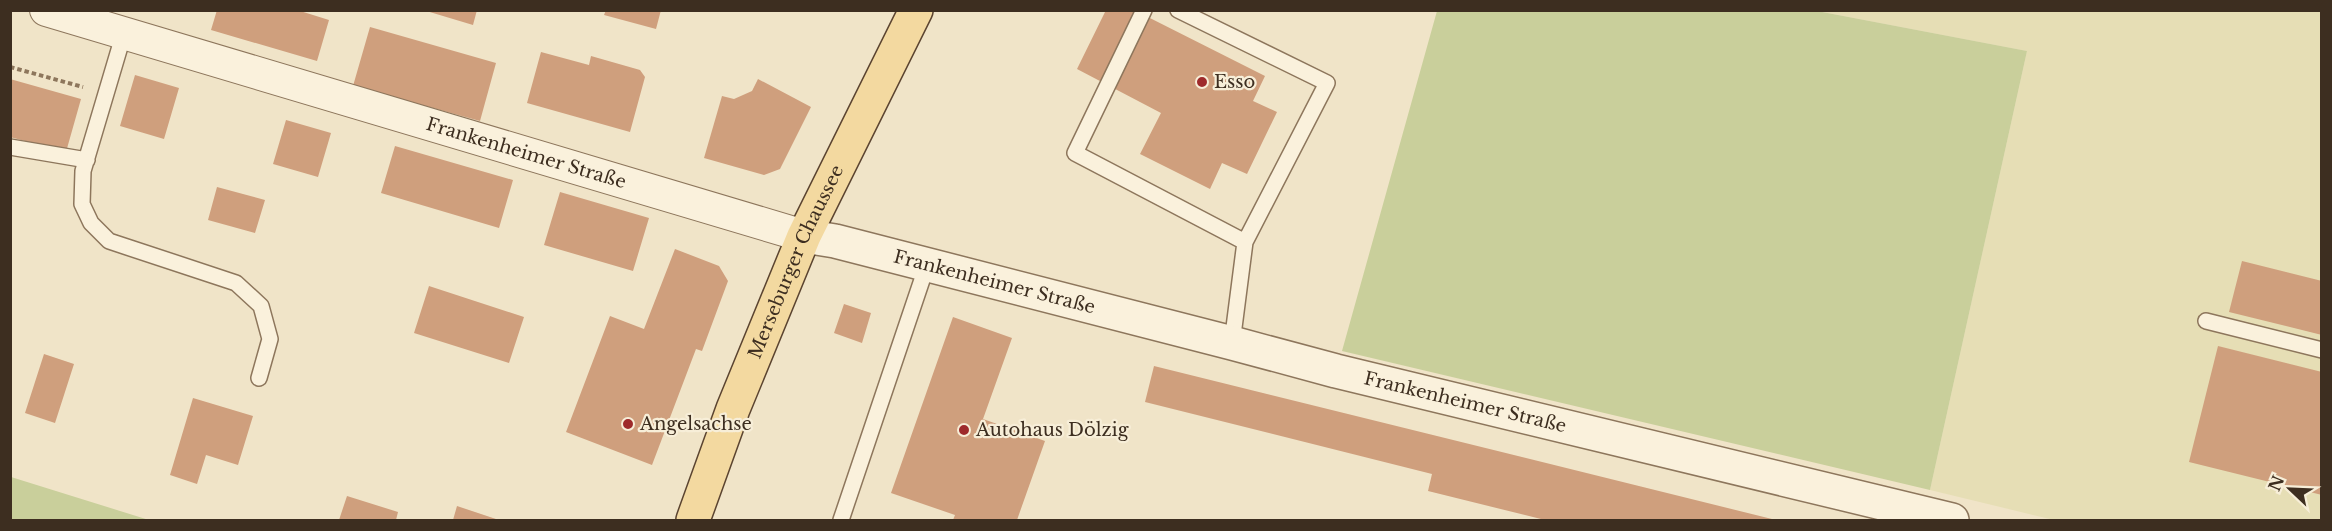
<svg xmlns="http://www.w3.org/2000/svg" width="2332" height="531" font-family="'Libre Baskerville',serif">
<rect width="100%" height="100%" fill="#f0e4c8"/>
<path fill="#e6deb5" d="M1817,11H2321V520H2054L1930,490L2027,51Z"/>
<path fill="#c9cf9b" d="M1437,11H1817L2027,51L1930,490L1342,351Z
M10,477H11L149,520H11Z"/>
<path fill="#cf9f7d" d="M217,10H297L329,20L317,61L211,30Z
M423,10H477L473,25Z
M606,10H661L656,29L604,15Z
M1106,10H1134L1265,76L1253,101L1277,112L1247,174L1222,163L1210,189L1140,154L1161,113L1077,69Z
M370,27L496,63L480,121L353,86Z
M541,52L589,65L591,56L640,70L645,77L630,132L527,103Z
M135,75L179,88L164,139L120,126Z
M10,79L81,99L66,152L10,137Z
M758,79L811,107L780,169L764,175L704,158L722,96L734,99L752,91Z
M286,120L331,133L318,177L273,164Z
M395,146L513,180L499,228L381,193Z
M217,187L265,200L255,233L208,220Z
M560,192L649,218L633,271L544,245Z
M675,249L719,266L728,281L702,351L696,349L652,465L566,432L610,316L644,329Z
M2242,261L2322,281V335L2229,312Z
M429,286L524,317L509,363L414,333Z
M844,304L871,313L862,343L834,333Z
M953,317L1012,338L983,419L1045,441L1017,520H953L955,515L891,493Z
M2218,346L2322,372V495L2189,462Z
M44,354L74,364L55,423L25,413Z
M1154,366L1776,520H1545L1428,491L1432,474L1145,402Z
M193,398L253,416L238,465L206,455L197,484L170,475Z
M347,496L398,512L396,520H339Z
M457,506L499,520H453Z"/>
<g fill="none" stroke-linecap="round" stroke-linejoin="round">
<defs>
<path id="service" d="M1144,10L1075,153L1245,242
M1178,10L1327,83L1245,242L1232,343
M124,33L83,171L82,204L91,223L109,241L236,283L261,306L270,339L259,378
M10,147L87,160
M2206,321L2322,350
M841,520L927,265"/>
<g id="minor">
<path id="s1" d="M46,10L804,236"/>
</g>
<g id="tertiary">
<path id="s2" d="M804,236L835,241L1232,343L1336,371L1952,520"/>
</g>
<g id="primary">
<path id="s3" d="M693,520L733,409L804,236L916,10"/>
</g>
</defs>
<use href="#service" stroke="#8d765c" stroke-width="18"/>
<use href="#minor" stroke="#8d765c" stroke-width="34"/>
<use href="#tertiary" stroke="#8d765c" stroke-width="36"/>
<use href="#primary" stroke="#5b4430" stroke-width="36"/>
<path stroke="#8d765c" stroke-width="4" stroke-dasharray="4.5 3" stroke-linecap="butt" d="M10,67L83,87"/>
<use href="#service" stroke="#faf1dc" stroke-width="15"/>
<use href="#minor" stroke="#faf1dc" stroke-width="32"/>
<use href="#tertiary" stroke="#faf1dc" stroke-width="33"/>
<use href="#primary" stroke="#f3d9a0" stroke-width="33"/>
</g>
<g fill="#9e2a2b" stroke="#f7eed8" stroke-width="2">
<circle cx="1202" cy="82" r="6"/>
<circle cx="628" cy="424" r="6"/>
<circle cx="964" cy="430" r="6"/>
</g>
<g text-anchor="middle" stroke-width="4.5" stroke-linejoin="round" paint-order="stroke">
<g font-size="18" fill="#3d2e20" stroke="#f7eed8" text-anchor="start">
<text x="1214" y="88">Esso</text>
<text x="640" y="430">Angelsachse</text>
<text x="976" y="436">Autohaus Dölzig</text>
</g>
<g font-size="18" fill="#3d2e20" stroke="#f7eed8">
<text dy="6" stroke="none"><textPath href="#s1" startOffset="501">Frankenheimer Straße</textPath></text>
<text dy="6" stroke="none"><textPath href="#s3" startOffset="278">Merseburger Chaussee</textPath></text>
<text dy="6" stroke="none"><textPath href="#s2" startOffset="196">Frankenheimer Straße</textPath></text>
<text dy="6" stroke="none"><textPath href="#s2" startOffset="682">Frankenheimer Straße</textPath></text>
</g>
</g>
<rect width="2332" height="531" fill="none" stroke="#3d2e20" stroke-width="24"/>
<g transform="translate(2290 489) rotate(293)" stroke="#f7eed8" stroke-width="4.5" paint-order="stroke">
<path d="M0-4.5L10 22L0 15L-10 22Z" fill="#3d2e20"/>
<text y="-9" font-size="16" font-weight="bold" text-anchor="middle" fill="#3d2e20">N</text>
</g>
</svg>
